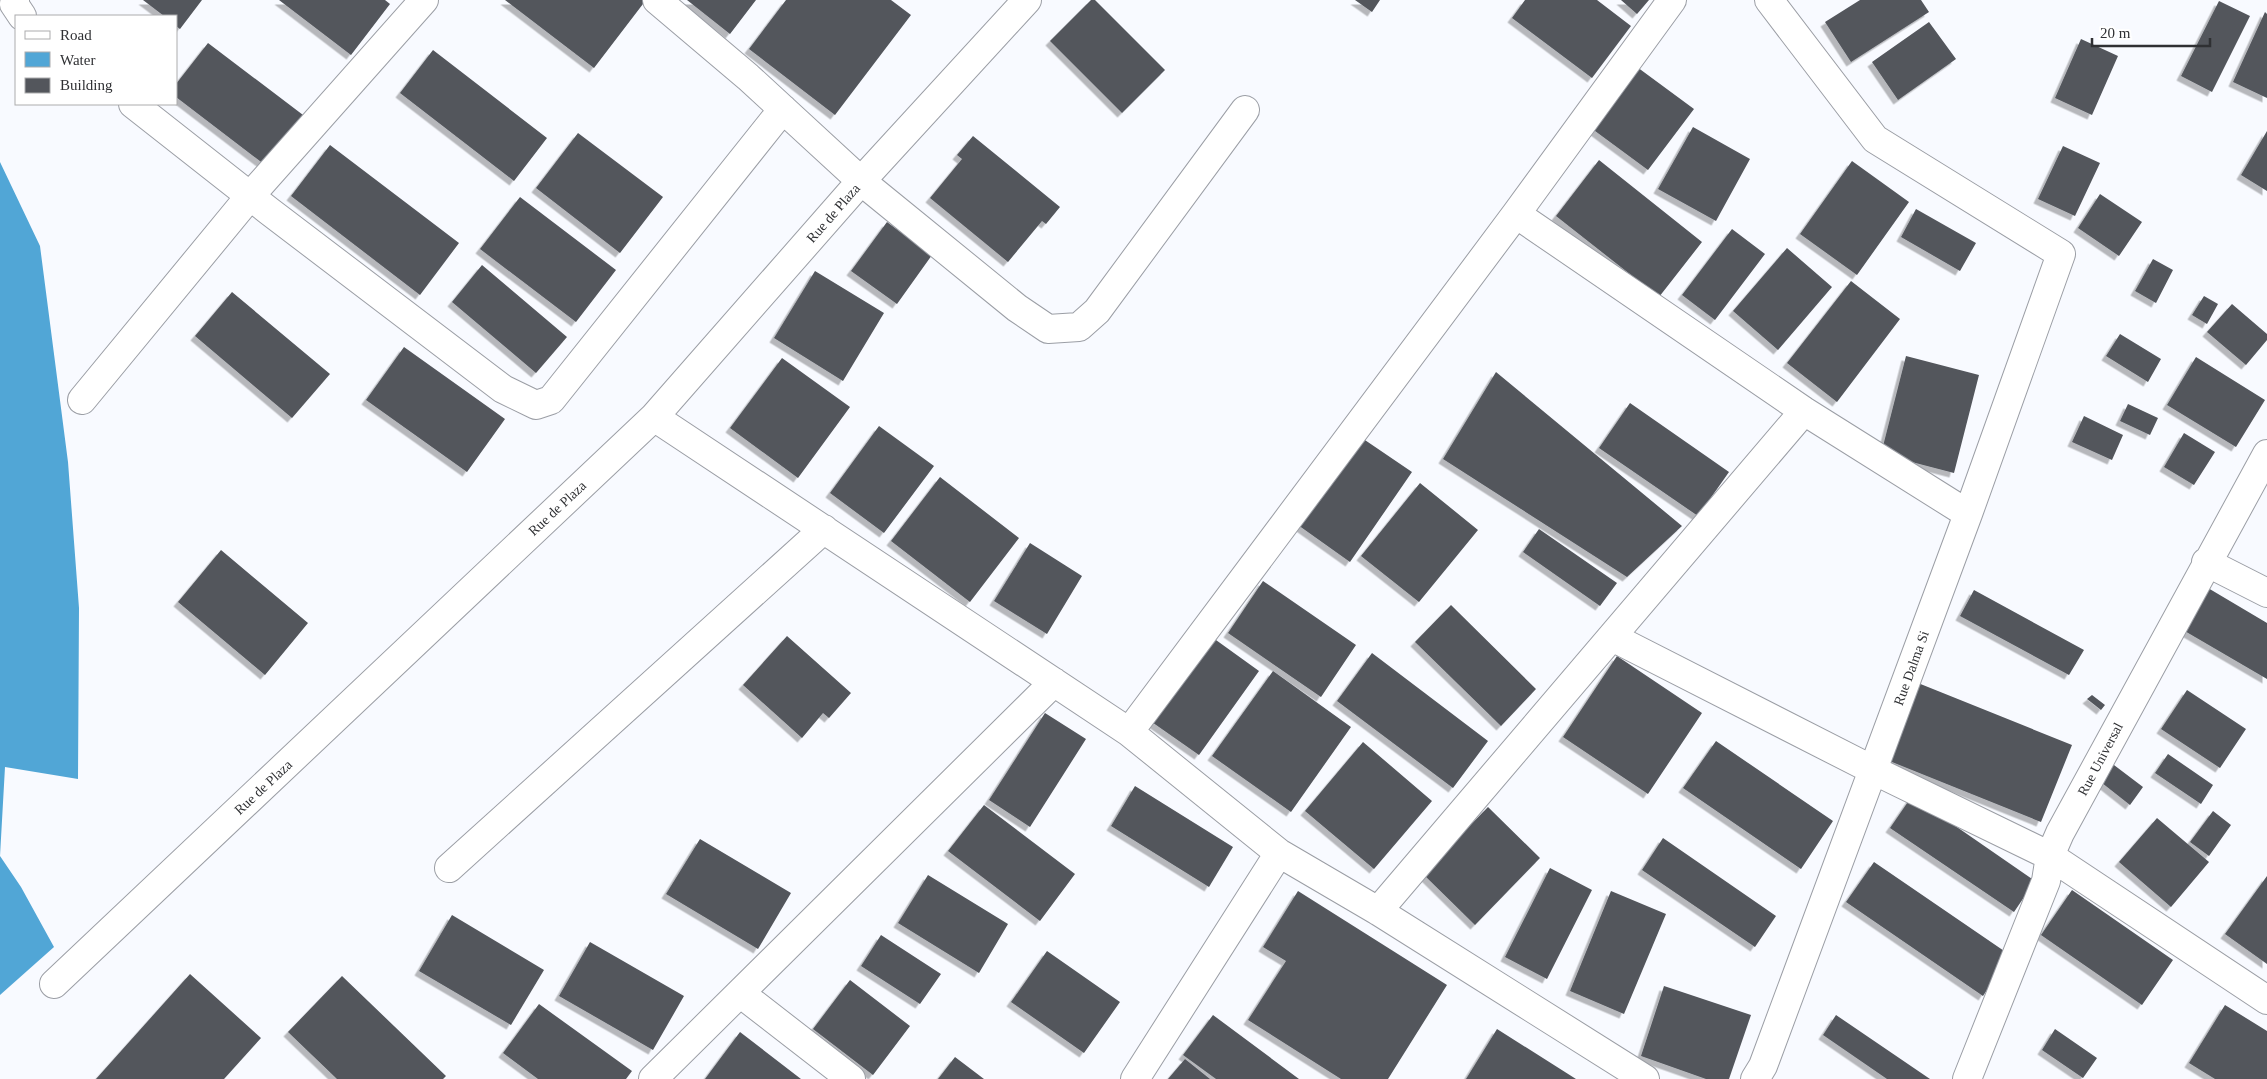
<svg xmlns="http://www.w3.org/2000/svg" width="2267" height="1079" font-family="Georgia,serif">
<defs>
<filter id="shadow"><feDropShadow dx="-4.5" dy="4.5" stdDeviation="0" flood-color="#0004"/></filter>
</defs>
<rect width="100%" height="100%" fill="#f8faff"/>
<path fill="#51a6d6" d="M0,162L40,246L68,462L79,608L78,779L5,767L0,856L21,887L54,947L0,995Z"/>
<path fill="#53565c" filter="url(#shadow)" d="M143,0H202L180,29L176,26V16H164Z
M279,0H385L390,4L351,55Z
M505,0H646L594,68Z
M687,0H756L730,34Z
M786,0H891L911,15L835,115L749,49Z
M1091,0H1095L1165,70L1122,113L1050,41Z
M1355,0H1380L1372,12Z
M1525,0H1597L1631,26L1592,78L1512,18Z
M1621,0H1649L1637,14Z
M1860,0H1921L1929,12L1851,62L1825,22Z
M2219,1L2250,16L2212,92L2181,76Z
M2265,12L2267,14V98L2233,82Z
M1929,22L1956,59L1898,100L1872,62Z
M2081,39L2118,56L2092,115L2055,98Z
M208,43L307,118L269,168L176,97V84Z
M433,50L547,138L514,181L400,93Z
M1637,67L1694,109L1648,170L1591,128Z
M1693,127L1750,159L1716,221L1658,189Z
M2267,131V191L2241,175Z
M578,133L663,197L620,253L536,188Z
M973,136L1060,207L1046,224L1042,221L1008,262L930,198L962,159L957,155Z
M330,145L459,243L420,295L291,196Z
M2063,146L2100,163L2075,216L2038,199Z
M1599,160L1702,242L1659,297L1556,216Z
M1852,161L1909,202L1857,275L1800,234Z
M2100,194L2142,222L2119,256L2078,228Z
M520,197L616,270L576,322L480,249Z
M1916,209L1976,243L1960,271L1901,237Z
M887,222L932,255L897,304L851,271Z
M1732,229L1765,254L1715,320L1682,295Z
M1787,248L1832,287L1778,350L1733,311Z
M2153,259L2173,270L2156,303L2135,291Z
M482,265L567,337L536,373L452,302Z
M815,271L884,313L843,381L774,338Z
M1851,281L1900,319L1837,402L1787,363Z
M232,292L330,374L292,418L195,336Z
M2204,296L2218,304L2207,324L2192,315Z
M2232,304L2267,334V340L2246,365L2207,332Z
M2120,334L2161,359L2148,382L2106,356Z
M404,347L505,419L467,472L366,400Z
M1906,356L1979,375L1954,473L1881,454Z
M2196,357L2265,400L2236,447L2167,405Z
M782,358L850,407L798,478L730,428Z
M1496,372L1682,526L1627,577L1443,459Z
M1630,403L1729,472L1698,516L1599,448Z
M2128,404L2158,418L2150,435L2120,421Z
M2084,416L2123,435L2112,460L2072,442Z
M879,426L934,466L884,533L830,493Z
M2184,433L2215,452L2194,485L2164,467Z
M1359,436L1412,472L1350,562L1298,525Z
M940,477L1019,538L970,602L891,541Z
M1420,483L1478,530L1419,602L1361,556Z
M1539,529L1617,583L1600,606L1523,552Z
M1030,543L1082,576L1047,634L994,601Z
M221,550L308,623L265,675L178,602Z
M1263,581L1356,645L1321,697L1228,633Z
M2208,588L2267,623V679L2183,630Z
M1974,590L2084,650L2069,675L1960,616Z
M1451,605L1536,689L1501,726L1415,642Z
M1209,635L1259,671L1199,755L1149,720Z
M787,636L851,693L829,718L823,713L802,738L743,685Z
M1372,653L1488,741L1453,788L1337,701Z
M1617,656L1702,713L1648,794L1563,737Z
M1273,671L1351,727L1291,812L1212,756Z
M1918,683L2072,745L2041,822L1887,760Z
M2187,690L2246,729L2220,768L2161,729Z
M2092,695L2105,705L2101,710L2087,699Z
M1045,713L1086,739L1030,827L989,800Z
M1716,741L1833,821L1801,869L1683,788Z
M1363,742L1432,801L1374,869L1305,811Z
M2168,754L2213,785L2201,804L2155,773Z
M2110,762L2143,787L2130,805L2097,779Z
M1135,786L1233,847L1209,887L1111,826Z
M1912,796L2035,881L2014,912L1890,828Z
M984,805L1075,874L1040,921L948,851Z
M1488,807L1540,858L1475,925L1423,874Z
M2213,811L2231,825L2209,856L2190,842Z
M2157,818L2209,862L2171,907L2119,862Z
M1663,838L1776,916L1755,947L1642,870Z
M700,839L791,893L758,949L666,894Z
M1874,862L2010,955L1983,996L1846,902Z
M1550,868L1592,890L1547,979L1505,957Z
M928,875L1008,924L979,973L898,923Z
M2267,876V964L2225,934Z
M2072,890L2173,960L2142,1005L2041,935Z
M1298,891L1447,985L1388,1079H1341L1248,1020L1286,961L1263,947Z
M1611,891L1666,914L1624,1014L1570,991Z
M452,915L544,970L511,1025L419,971Z
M881,935L941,974L920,1004L861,966Z
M590,942L684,996L653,1050L559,996Z
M1047,951L1120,1002L1084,1053L1011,1002Z
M190,974L261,1038L224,1079H96Z
M342,976L446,1076L443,1079H337L288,1032Z
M850,980L910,1026L873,1075L813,1029Z
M1664,986L1751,1015L1729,1079H1706L1641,1056Z
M539,1004L632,1071L626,1079H538L503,1053Z
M2225,1005L2267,1031V1079H2215L2189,1063Z
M1213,1015L1299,1079H1216L1183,1055Z
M1836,1015L1930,1079H1887L1823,1035Z
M1497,1029L1576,1079H1466Z
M2055,1029L2097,1058L2083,1078L2042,1050Z
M740,1032L801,1079H705Z
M955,1057L984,1079H938Z
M1185,1059L1210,1079H1168Z"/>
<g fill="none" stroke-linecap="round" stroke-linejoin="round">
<defs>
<path id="minor" d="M15,0L14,4L22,16
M657,0L748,77L861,181L1017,308L1048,329L1079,327L1097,311L1245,110
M133,104L269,211L503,389L536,405L551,400L783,109
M1516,214L1804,411L1968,514
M82,400L250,196L424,0
M654,417L1129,732L1279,853L1378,911L1645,1079
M2206,562L2267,593
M1612,637L1873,770L2050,856L2267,1000
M1129,732L1516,214L1672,0
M449,868L824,529
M1378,911L1804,411
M54,984L654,417L861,181L1027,0
M740,993L851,1079
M653,1079L1054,682
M1135,1079L1279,853
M1755,1079L1763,1066L1968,514L2061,254L1875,139L1769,0
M1967,1079L2046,881L2050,856L2060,833L2267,454"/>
</defs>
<use href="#minor" stroke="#9b9ea5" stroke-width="30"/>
<use href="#minor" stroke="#fff" stroke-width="28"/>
</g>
<g text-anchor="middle" stroke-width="5" stroke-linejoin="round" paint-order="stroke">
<g font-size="14" fill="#2f3033" stroke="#fff">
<text transform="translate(833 213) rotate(-49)" y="5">Rue de Plaza</text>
<text transform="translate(557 508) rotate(-43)" y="5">Rue de Plaza</text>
<text transform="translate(1911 668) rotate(-70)" y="5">Rue Dalma Si</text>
<text transform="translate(2100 759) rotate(-62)" y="5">Rue Universal</text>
<text transform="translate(263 787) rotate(-43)" y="5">Rue de Plaza</text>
</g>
</g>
<rect x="15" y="15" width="162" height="90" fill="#ffffff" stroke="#acacad"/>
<rect x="25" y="31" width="25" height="8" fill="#ffffff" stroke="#acacad"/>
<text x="60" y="40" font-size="15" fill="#2f3033">Road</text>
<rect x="25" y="52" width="25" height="15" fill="#51a6d6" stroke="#acacad"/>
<text x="60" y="65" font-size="15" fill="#2f3033">Water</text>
<rect x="25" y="78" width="25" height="15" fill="#53565c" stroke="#acacad"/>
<text x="60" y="90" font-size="15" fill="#2f3033">Building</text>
<path d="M2092 38v8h118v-8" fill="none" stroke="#2f3033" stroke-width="2.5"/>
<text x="2100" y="38" font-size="15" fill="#2f3033" stroke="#ffffff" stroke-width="4" paint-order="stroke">20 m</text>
</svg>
